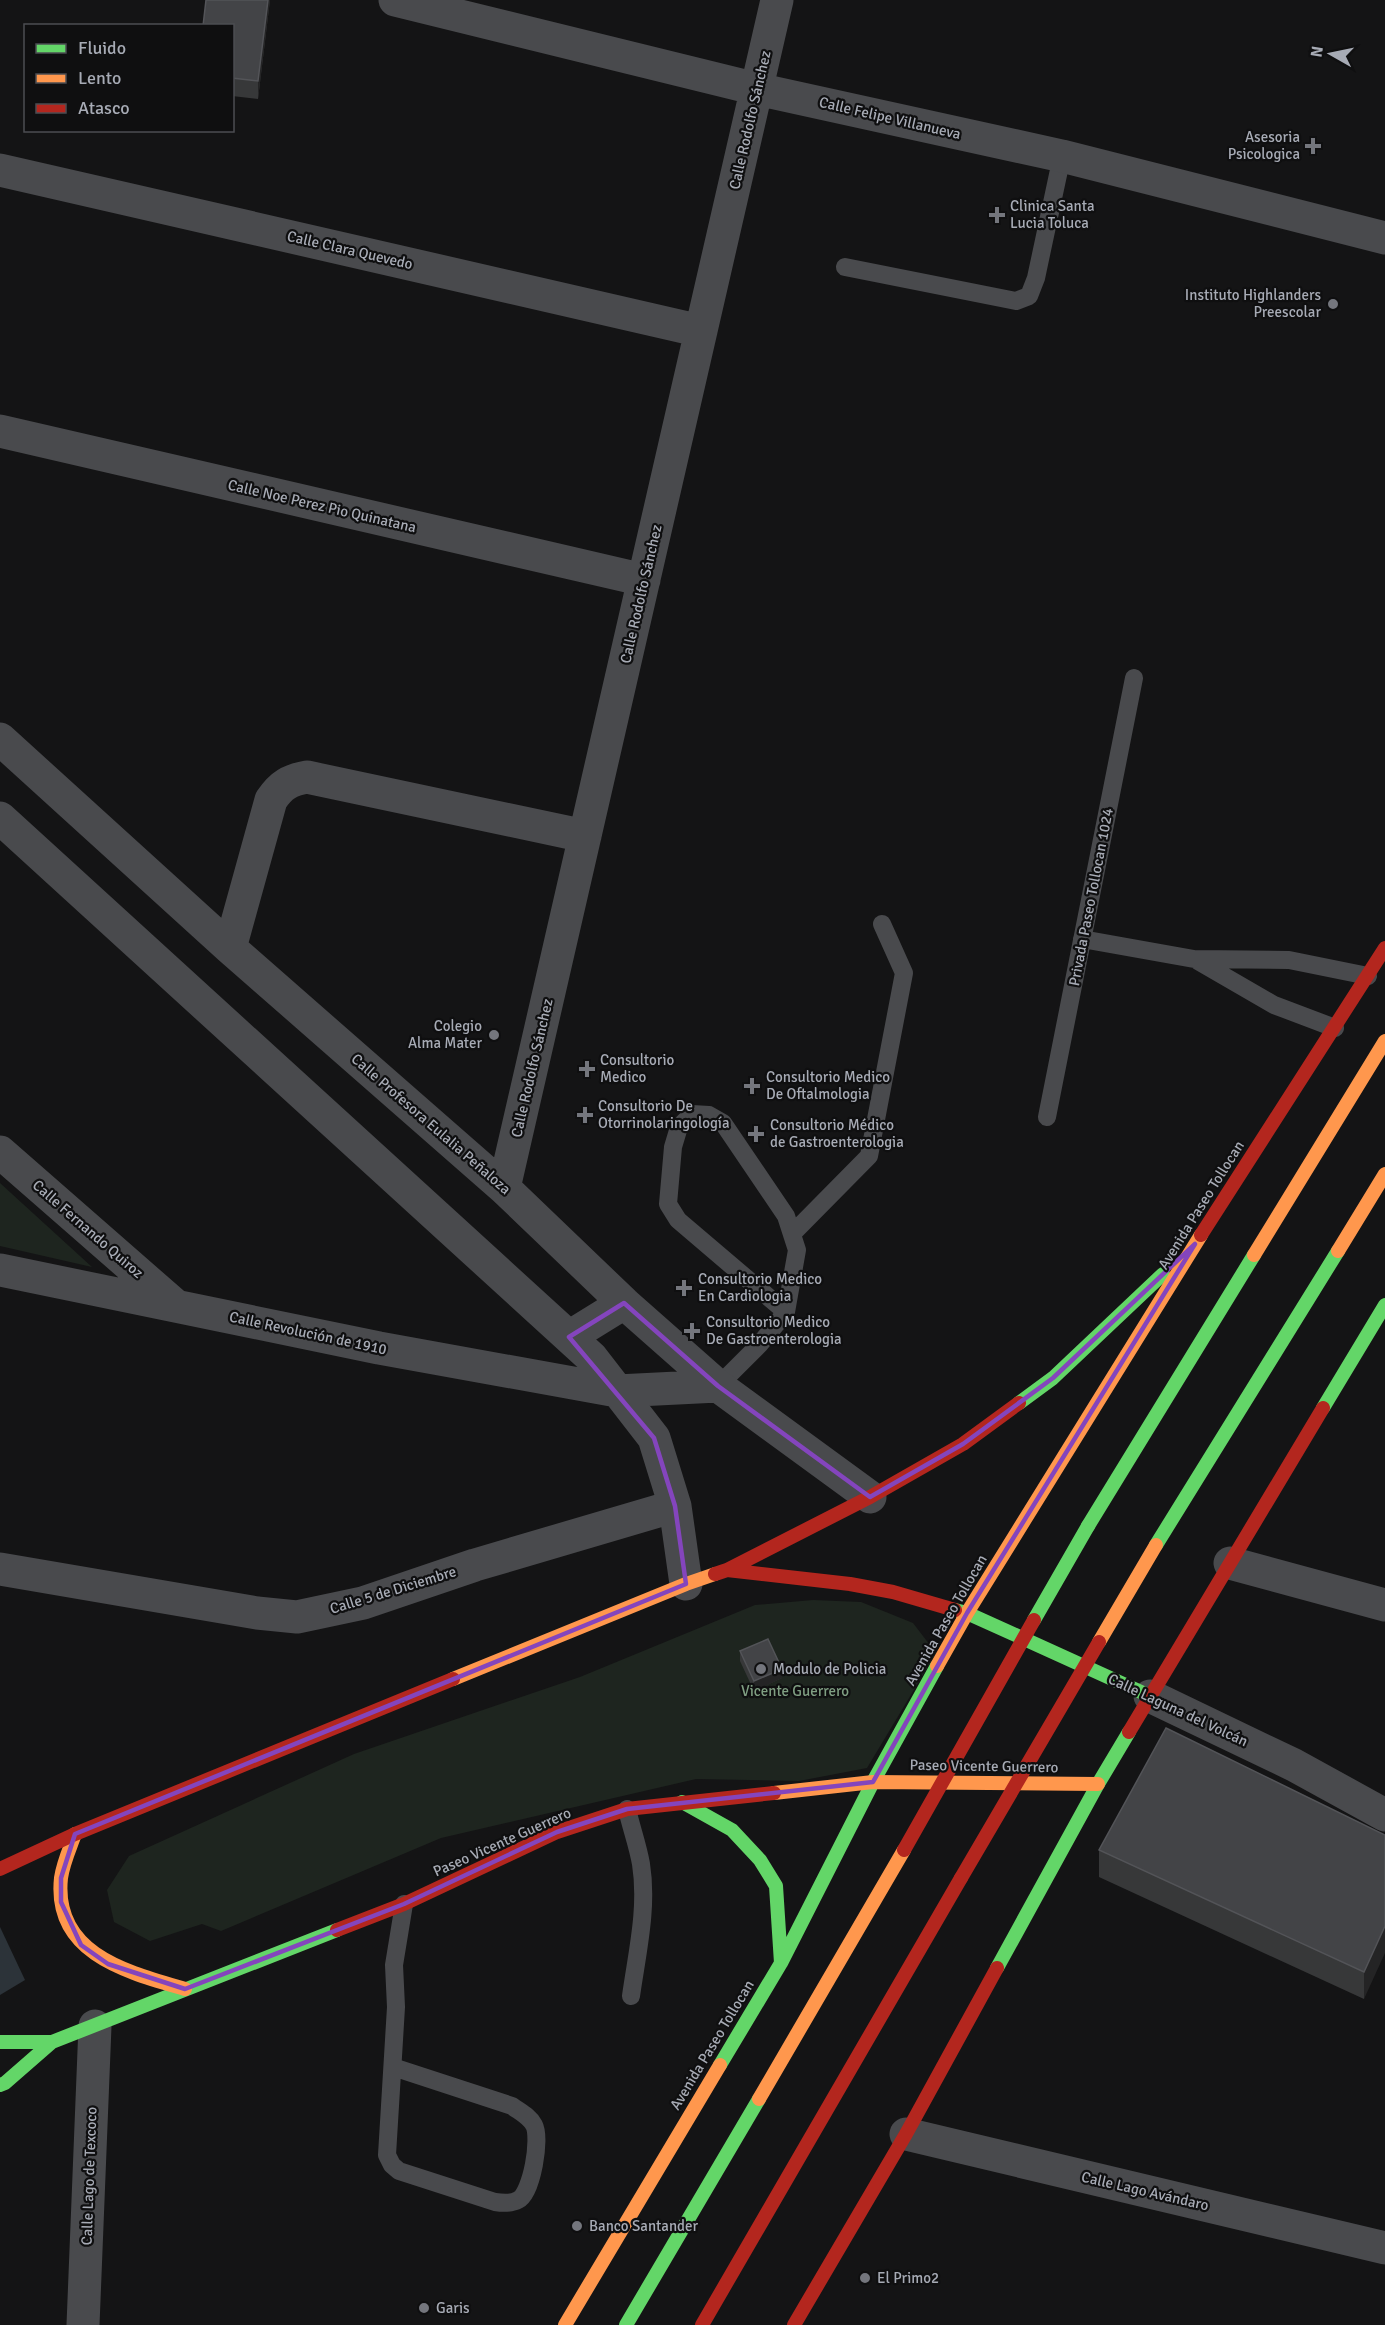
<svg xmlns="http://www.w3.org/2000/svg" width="1385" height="2325" font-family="Signika,sans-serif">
<rect width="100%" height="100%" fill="#141415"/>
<path fill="#1e251f" d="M0,1183L92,1267L0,1246Z
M813,1600L861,1602L913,1623L936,1653L867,1768L799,1781L696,1779L441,1838L221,1931L202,1924L150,1941L114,1922L107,1890L129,1856L354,1754L580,1677L755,1605Z"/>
<path fill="#2c3339" d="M0,1927L25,1980L0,1995Z"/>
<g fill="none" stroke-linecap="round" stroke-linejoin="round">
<path stroke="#494a4d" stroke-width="18" d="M845,267L1016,301L1029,296L1036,278L1062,156
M1082,939L1194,959L1289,960L1368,976
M1198,961L1274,1005L1335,1028
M1047,1117L1134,678
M793,1233L869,1156L904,973L882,924
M718,1386L759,1345L786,1312L797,1250L786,1216L723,1123L709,1115L692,1114L679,1127L673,1147L668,1204L678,1220L786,1312
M627,1809C631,1827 638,1846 641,1864C648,1908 637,1953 631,1996
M393,2067L512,2106C520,2112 529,2116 534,2125C541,2138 532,2193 518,2200C511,2204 502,2203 495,2202L399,2171L392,2165L387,2155L396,2007L394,1965L404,1904"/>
<path stroke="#494a4d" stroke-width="33" d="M395,0L757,89L1062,156L1385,238
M0,170L701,331
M0,431L644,580
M0,739L230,948L504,1188L624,1303L718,1386L870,1497
M0,818L592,1358L654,1438L675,1506L686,1584
M230,948L271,800C281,785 290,780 307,777L585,836
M0,1152L175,1305
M504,1188L777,0
M0,1270L379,1348L617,1391L718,1386
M569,1337L624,1303
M1230,1563L1385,1605
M0,1569L257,1613L297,1617L363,1603L475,1565L675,1506
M1150,1696L1294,1765L1385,1815
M906,2134L1385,2248
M83,2325L95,2026"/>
<path stroke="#63d668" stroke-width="14" d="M1019,1403L1053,1378L1163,1274
M1323,1408L1385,1305
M1088,1526L1254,1255
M1156,1545L1338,1251
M955,1610L967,1613L1150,1696
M682,1802L732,1830L760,1860L776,1886L781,1963
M997,1968L1098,1784L1129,1732
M0,2042H52L337,1930
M720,2065L781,1963L873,1782L937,1666
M0,2085L5,2083L52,2042
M626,2325L759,2099"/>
<path stroke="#ff974d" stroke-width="14" d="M1338,1251L1385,1174
M1254,1255L1385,1041
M937,1666L967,1613L1201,1235
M453,1679L686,1584L715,1574
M774,1793L873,1782L1098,1784
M75,1834C70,1848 63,1863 61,1878C53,1954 127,1972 185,1989
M759,2099L904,1850
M565,2325L720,2065"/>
<path stroke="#b3261e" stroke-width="14" d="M1201,1235L1385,948
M727,1570L870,1497L963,1444L1019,1403
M715,1574L727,1570L850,1584L893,1592L955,1610
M1129,1732L1323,1408
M0,1869L75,1834L453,1679
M337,1930L404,1904L557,1832L627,1809L774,1793
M702,2325L961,1878
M794,2325L906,2134L997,1968"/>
<path stroke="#63d668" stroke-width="14" d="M1034,1620L1088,1526"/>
<path stroke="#ff974d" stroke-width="14" d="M1099,1642L1156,1545"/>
<path stroke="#b3261e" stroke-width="14" d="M904,1850L1034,1620
M961,1878L1099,1642"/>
</g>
<path fill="#373839" d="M206,0H270L258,99L232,96V26Z
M740,1651L782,1678L754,1691L740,1661Z
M1385,1835L1364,1999L1099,1877V1850Z"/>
<path fill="#242425" d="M268,0H270L258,99V81Z
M782,1669V1678L754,1691V1681Z
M1385,1926V1953L1364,1999V1972Z"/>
<path fill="#434447" stroke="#535458" stroke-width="1.5" d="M206,0H268L258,81L232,78V26H203Z
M768,1639L782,1669L754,1681L740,1651Z
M1166,1728L1385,1835V1926L1364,1972L1099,1850Z"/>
<path fill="none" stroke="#8445bd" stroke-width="4.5" stroke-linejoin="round" d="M1195,1244L967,1613L873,1782L627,1809L557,1832L404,1904L185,1989L108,1964L81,1945L61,1902V1878L75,1834L686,1584L675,1506L654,1438L569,1337L624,1303L718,1386L870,1497L963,1444L1053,1378Z"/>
<g fill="#74767d" stroke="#0f0f10" stroke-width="2">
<path d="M1310 137h6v6h6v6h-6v6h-6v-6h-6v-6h6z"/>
<path d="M994 206h6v6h6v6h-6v6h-6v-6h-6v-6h6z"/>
<circle cx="1333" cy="304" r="6"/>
<circle cx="494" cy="1035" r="6"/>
<path d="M584 1060h6v6h6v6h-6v6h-6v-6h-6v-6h6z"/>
<path d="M749 1077h6v6h6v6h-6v6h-6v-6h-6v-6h6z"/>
<path d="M582 1106h6v6h6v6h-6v6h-6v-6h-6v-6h6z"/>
<path d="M753 1125h6v6h6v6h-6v6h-6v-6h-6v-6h6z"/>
<path d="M681 1279h6v6h6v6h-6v6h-6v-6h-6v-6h6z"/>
<path d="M689 1322h6v6h6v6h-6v6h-6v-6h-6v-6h6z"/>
<circle cx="761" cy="1669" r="6"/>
<circle cx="577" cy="2226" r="6"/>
<circle cx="865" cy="2278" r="6"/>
<circle cx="424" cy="2308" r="6"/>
</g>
<g text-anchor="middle" stroke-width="4.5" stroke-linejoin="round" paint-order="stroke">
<g font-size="15" fill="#a7abb5" stroke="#0f0f10">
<text transform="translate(890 118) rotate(13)" y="5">Calle Felipe Villanueva</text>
<text transform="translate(750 120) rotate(-77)" y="5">Calle Rodolfo Sánchez</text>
<text transform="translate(350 250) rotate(13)" y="5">Calle Clara Quevedo</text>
<text transform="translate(322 506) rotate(13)" y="5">Calle Noe Perez Pio Quinatana</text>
<text transform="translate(641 594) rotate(-77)" y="5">Calle Rodolfo Sánchez</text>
<text transform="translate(1091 897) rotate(-79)" y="5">Privada Paseo Tollocan 1024</text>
<text transform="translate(532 1068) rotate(-77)" y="5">Calle Rodolfo Sánchez</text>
<text transform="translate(431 1124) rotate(41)" y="5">Calle Profesora Eulalia Peñaloza</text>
<text transform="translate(1201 1205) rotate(-58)" y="5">Avenida Paseo Tollocan</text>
<text transform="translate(88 1229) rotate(41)" y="5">Calle Fernando Quiroz</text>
<text transform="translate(308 1333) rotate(12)" y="5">Calle Revolución de 1910</text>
<text transform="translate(393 1590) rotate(-17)" y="5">Calle 5 de Diciembre</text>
<text transform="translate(946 1620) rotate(-60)" y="5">Avenida Paseo Tollocan</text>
<text transform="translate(1178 1710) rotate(25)" y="5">Calle Laguna del Volcán</text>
<text transform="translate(984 1766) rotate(1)" y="5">Paseo Vicente Guerrero</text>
<text transform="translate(502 1842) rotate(-24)" y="5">Paseo Vicente Guerrero</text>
<text transform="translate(712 2045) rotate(-59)" y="5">Avenida Paseo Tollocan</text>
<text transform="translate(89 2176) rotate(-88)" y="5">Calle Lago de Texcoco</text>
<text transform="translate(1145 2191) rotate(13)" y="5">Calle Lago Avándaro</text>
</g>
<g font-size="15" fill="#a7abb5" stroke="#0f0f10" text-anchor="start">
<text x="1300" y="142" text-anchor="end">Asesoria<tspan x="1300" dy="17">Psicologica</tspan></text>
<text x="1010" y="211">Clinica Santa<tspan x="1010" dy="17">Lucia Toluca</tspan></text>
<text x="1321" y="300" text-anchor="end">Instituto Highlanders<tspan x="1321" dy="17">Preescolar</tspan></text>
<text x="482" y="1031" text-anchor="end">Colegio<tspan x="482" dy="17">Alma Mater</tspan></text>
<text x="600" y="1065">Consultorio<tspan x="600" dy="17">Medico</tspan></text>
<text x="766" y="1082">Consultorio Medico<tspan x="766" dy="17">De Oftalmologia</tspan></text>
<text x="598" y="1111">Consultorio De<tspan x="598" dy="17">Otorrinolaringología</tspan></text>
<text x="770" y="1130">Consultorio Médico<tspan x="770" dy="17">de Gastroenterologia</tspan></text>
<text x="698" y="1284">Consultorio Medico<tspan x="698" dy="17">En Cardiologia</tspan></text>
<text x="706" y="1327">Consultorio Medico<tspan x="706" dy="17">De Gastroenterologia</tspan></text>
<text x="773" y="1674">Modulo de Policia</text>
<text x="589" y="2231">Banco Santander</text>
<text x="877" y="2283">El Primo2</text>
<text x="436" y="2313">Garis</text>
</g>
<g font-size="15" fill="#7f9e82" stroke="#0f0f10">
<text x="795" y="1696">Vicente Guerrero</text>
</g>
</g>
<rect x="24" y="24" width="210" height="108" fill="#0f0f10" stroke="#4c4d52" stroke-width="1.5"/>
<rect x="36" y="44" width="30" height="9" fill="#63d668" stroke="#4c4d52" stroke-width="1.5"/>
<text x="78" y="54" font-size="18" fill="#a7abb5">Fluido</text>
<rect x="36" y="74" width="30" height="9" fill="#ff974d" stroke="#4c4d52" stroke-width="1.5"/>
<text x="78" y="84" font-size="18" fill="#a7abb5">Lento</text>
<rect x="36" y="104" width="30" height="9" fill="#b3261e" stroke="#4c4d52" stroke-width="1.5"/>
<text x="78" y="114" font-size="18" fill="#a7abb5">Atasco</text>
<g transform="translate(1331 54) rotate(279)" stroke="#0f0f10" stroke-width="4.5" paint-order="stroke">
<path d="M0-4.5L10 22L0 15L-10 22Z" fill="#a7abb5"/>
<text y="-9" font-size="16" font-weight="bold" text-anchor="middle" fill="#a7abb5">N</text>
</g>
</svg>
